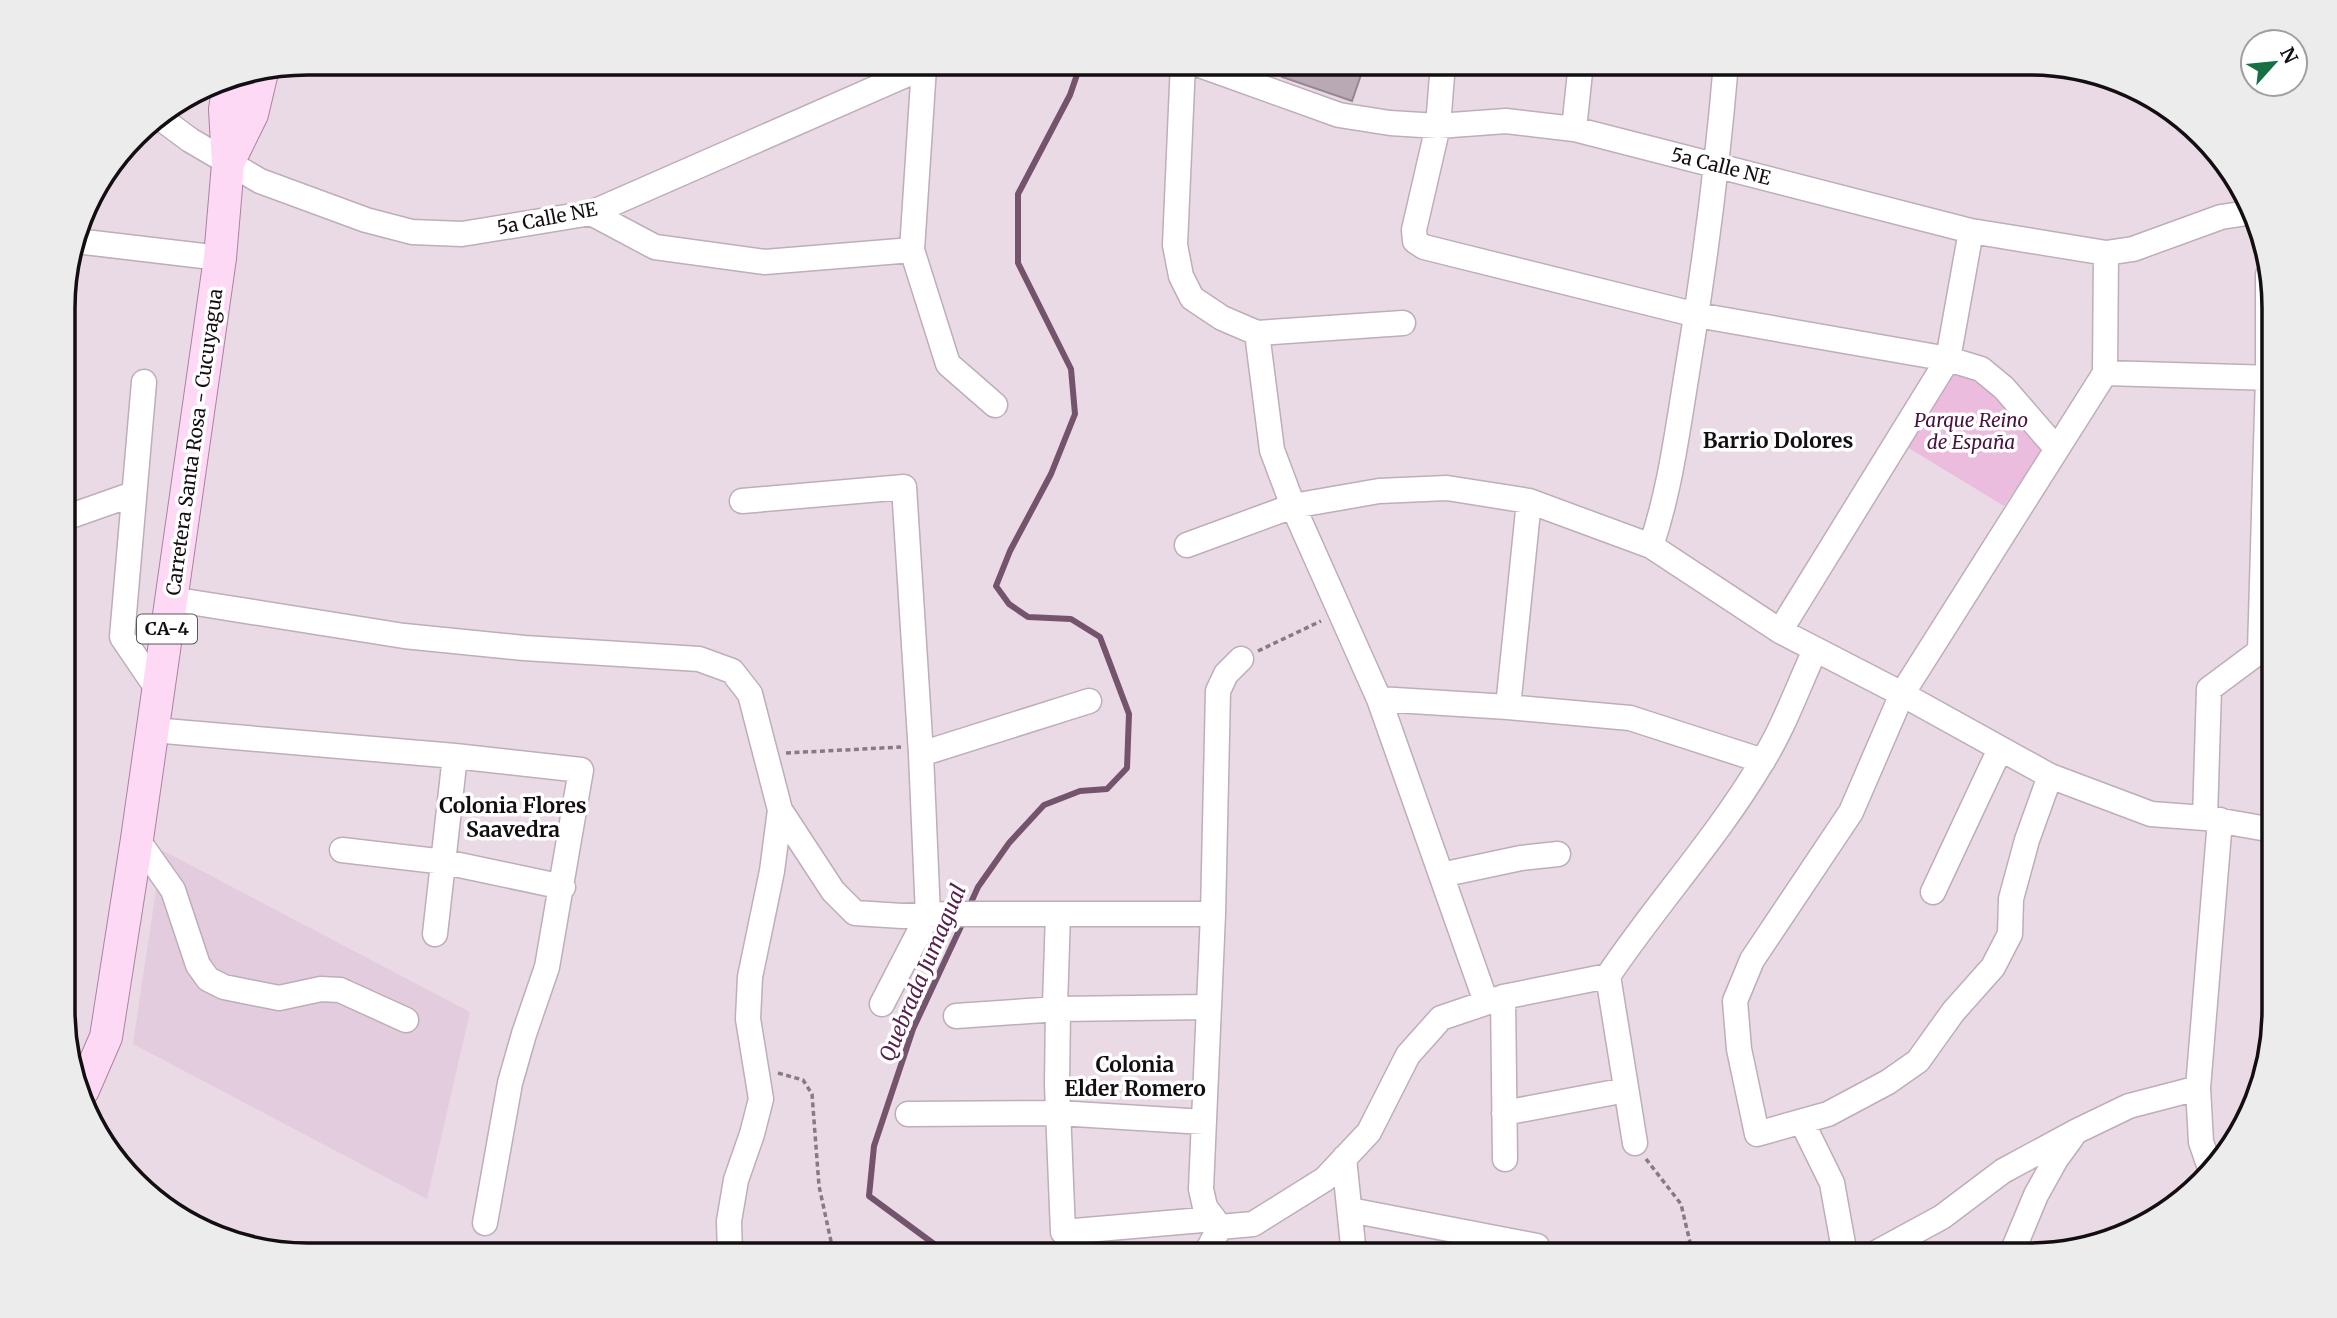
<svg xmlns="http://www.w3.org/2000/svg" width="2337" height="1318" font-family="Merriweather,serif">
<rect width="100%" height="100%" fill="#eadae5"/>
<path fill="#e3ccdd" d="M162,850L470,1012L427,1199L133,1044Z"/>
<path fill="#ebbcde" d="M1949,372L1980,376L2045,446L2004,506L1907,447Z"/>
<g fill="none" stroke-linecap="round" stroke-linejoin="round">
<path stroke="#74536c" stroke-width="6" d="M969,907L978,887L1009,843L1044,805L1080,791L1107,789L1127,768L1129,714L1100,637L1071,619L1028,617L1009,604L996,586L1010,551L1051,474L1075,414L1071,369L1018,263V194L1070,95L1081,63
M949,1255L869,1196L874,1146L913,1029L964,920"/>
</g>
<path fill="#b8a9b4" stroke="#958691" stroke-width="2" d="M1287,63H1365L1352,101L1282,77Z"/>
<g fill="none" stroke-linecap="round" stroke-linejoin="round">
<defs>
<path id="minor" d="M1183,63L1175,245L1181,276L1192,298L1222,318L1257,333L1272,450L1293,506L1379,699L1486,1002
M1194,63L1339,115L1390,123L1438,126L1506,121L1574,129L1971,231L2106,253L2133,249L2221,217L2247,213
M1443,63L1438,126L1414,230L1415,241L1424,247L1697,315L1948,359L1981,369L2004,388L2056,448
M924,67L912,250L948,364L995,405
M159,117L190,140L260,181L366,220L412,232L462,234L591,213L933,63
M1574,129L1581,63
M591,213L655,247L765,262L912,250
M76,241L220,258
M1257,333L1403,323
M2105,373L2273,378
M144,382L122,637L158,690
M742,501L904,487L921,754L928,915L882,1004
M65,518L133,494
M1187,545L1293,506L1379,491L1447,488L1529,501L1651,546L1780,631L1902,694L2050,776L2151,814L2205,818L2273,830
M1651,546C1669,493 1676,440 1685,385C1703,278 1717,171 1726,63
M171,599L404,636L524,648L699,659L732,671L750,694L780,810L833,891L855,913L902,916L951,914H1213L1201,1189L1205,1207L1220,1227L1253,1224L1325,1179L1369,1132L1408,1055L1441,1018L1503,997L1608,976
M1780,631L1948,359L1971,231
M1379,699L1508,707L1630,718L1763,761
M1508,707L1529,501
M153,730L455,756L581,770L547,967L524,1034L510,1083L485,1223
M921,754L1089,701
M2050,776L2027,840L2011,899L2010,934L1993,967L1953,1012L1918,1061L1888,1082L1828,1114L1757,1134L1739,1049L1735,1001L1752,960L1851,812L1902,694L2105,373L2106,253
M2205,818L2209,689L2260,651L2268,377V275
M137,839L173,890L198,965L208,979L224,987L279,998L321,989L340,990L406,1020
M342,850L445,862L563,887
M1441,875L1521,858L1558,854
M1933,892L2000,749
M1058,914L1055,1005L1058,1009L1209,1007
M1213,914L1218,691L1226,674L1241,659
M435,934L455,756
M1503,997L1505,1159
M956,1016L1058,1009L1057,1085L1063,1232L1214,1219
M1504,1113L1626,1090
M908,1114L1058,1113L1204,1122
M1802,1122L1832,1183L1845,1255
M1635,1143L1608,976C1657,903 1717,838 1762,762C1783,729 1798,687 1815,650
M1344,1158L1354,1255
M2209,1165L2201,1142L2198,1088L2220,820
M1350,1210L1537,1246
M730,1255L729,1221L736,1180L752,1134L761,1099L748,1019L750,977L772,871L780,810
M1205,1255L1220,1227
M1872,1255L1942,1217L2003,1171L2077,1131L2129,1106L2198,1088
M2011,1255L2036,1195L2056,1159L2072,1137"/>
<path id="major" d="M228,163L252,114L262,72
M83,1090L106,1037L137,839L220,258L228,164L225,109L230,79"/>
</defs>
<use href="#minor" stroke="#bdaeb9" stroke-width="27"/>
<use href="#major" stroke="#ac81a1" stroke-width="34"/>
<path stroke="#857b82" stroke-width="3.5" stroke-dasharray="5 3.5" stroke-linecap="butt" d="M1258,651L1321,621
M786,753L901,747
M778,1073L803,1080L812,1094L819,1186L834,1255
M1646,1159L1681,1204L1693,1255"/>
<use href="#minor" stroke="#fff" stroke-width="24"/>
<use href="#major" stroke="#fed9f5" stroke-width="32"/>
</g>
<g text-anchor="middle" stroke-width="7" stroke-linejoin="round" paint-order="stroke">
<rect fill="#fff" stroke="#5a5659" stroke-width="2" x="137" y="614.5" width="60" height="29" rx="5"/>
<g font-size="18" font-weight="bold" fill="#130e12">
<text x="167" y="635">CA-4</text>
</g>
<g font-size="19" fill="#130e12" stroke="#fff">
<text transform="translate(1721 166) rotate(14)" y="7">5a Calle NE</text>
<text transform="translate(547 218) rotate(-11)" y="7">5a Calle NE</text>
<text transform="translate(194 442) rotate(-82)" y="7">Carretera Santa Rosa - Cucuyagua</text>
</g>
<g font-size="19" font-style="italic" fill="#49123f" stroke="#fff">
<text x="1971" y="427">Parque Reino<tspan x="1971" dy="22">de España</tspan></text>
</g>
<g font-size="21" font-weight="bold" fill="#130e12" stroke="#fff">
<text x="1778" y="448">Barrio Dolores</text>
<text x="513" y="813">Colonia Flores<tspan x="513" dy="24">Saavedra</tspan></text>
<text x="1135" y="1072">Colonia<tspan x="1135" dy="24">Elder Romero</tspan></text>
</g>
<g font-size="21" font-style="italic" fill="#57204d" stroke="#fff">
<text transform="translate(923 973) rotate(-67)" y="7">Quebrada Jumagual</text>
</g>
</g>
<path d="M0 0H2337V1318H0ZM308 75H2029A233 233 0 0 1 2262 308V1010A233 233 0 0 1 2029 1243H308A233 233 0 0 1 75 1010V308A233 233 0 0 1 308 75Z" fill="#ececec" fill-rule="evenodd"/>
<path fill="none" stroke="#130e12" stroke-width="3.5" d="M308 75H2029A233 233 0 0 1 2262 308V1010A233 233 0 0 1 2029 1243H308A233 233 0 0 1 75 1010V308A233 233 0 0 1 308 75Z"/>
<g transform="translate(2274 63) rotate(63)"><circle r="33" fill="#ffffff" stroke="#a19fa0" stroke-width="2"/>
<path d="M0-5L12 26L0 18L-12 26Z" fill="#177043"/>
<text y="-10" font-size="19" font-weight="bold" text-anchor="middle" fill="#130e12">N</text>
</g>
</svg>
